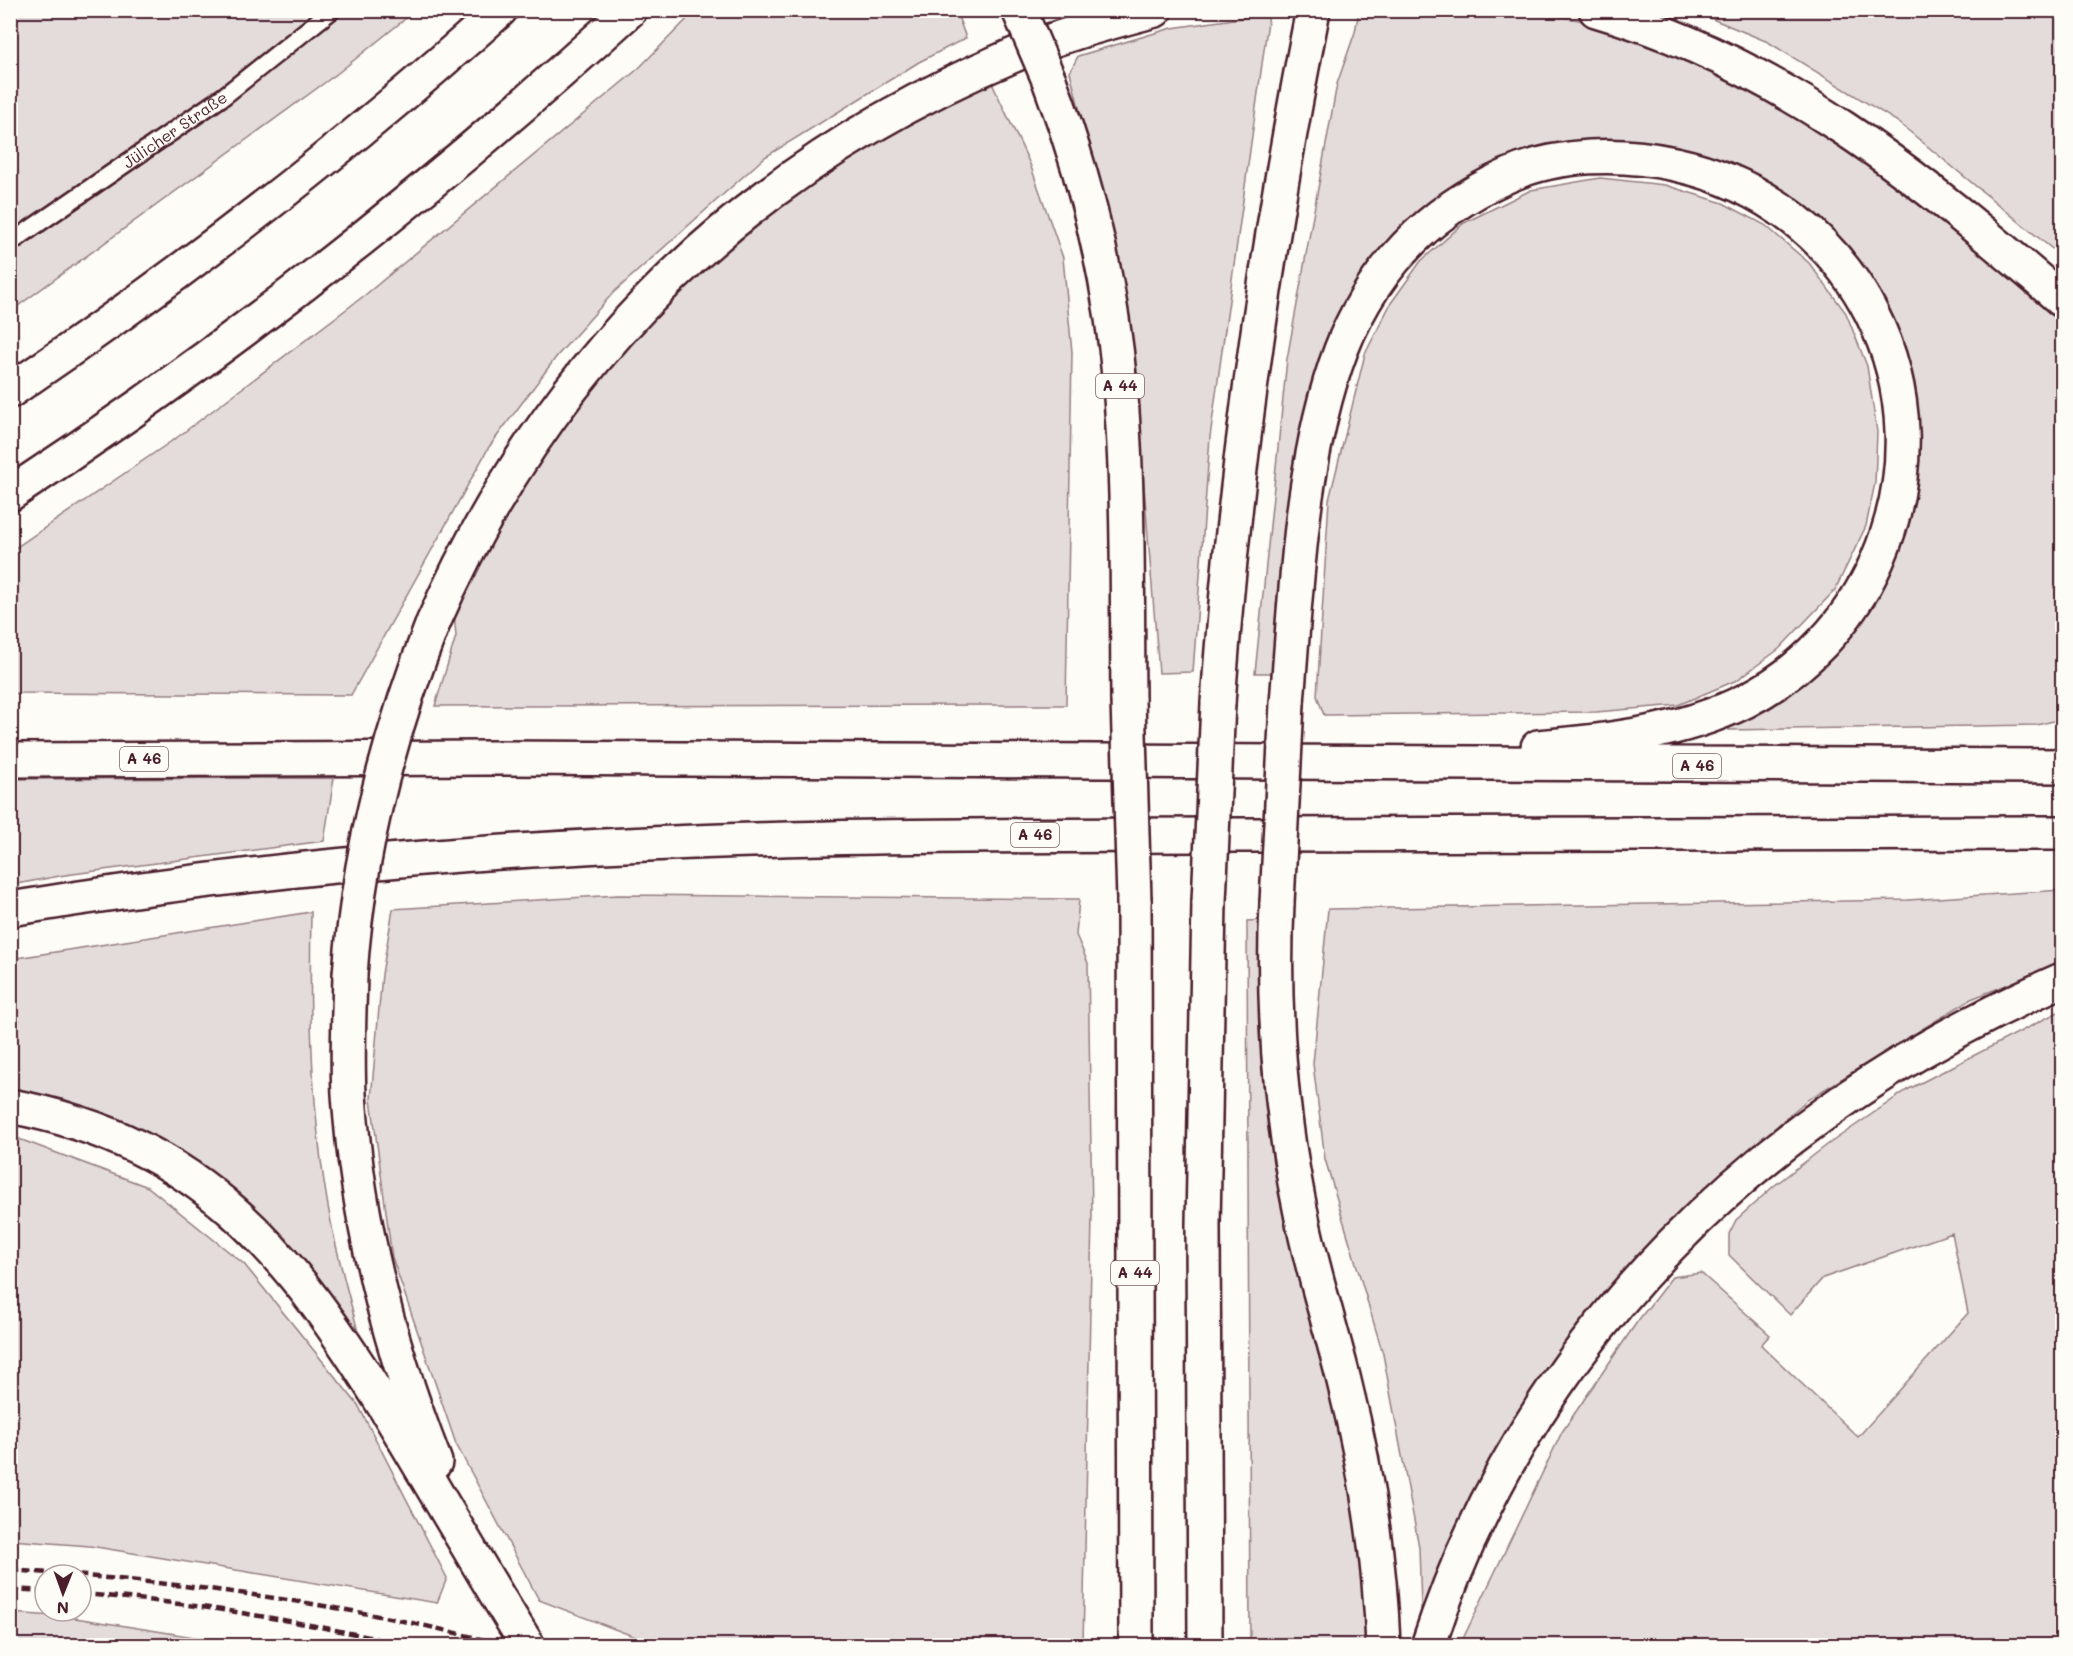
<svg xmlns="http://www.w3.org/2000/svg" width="2073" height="1656" font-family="Mali,sans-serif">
<rect width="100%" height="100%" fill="#fdfcf7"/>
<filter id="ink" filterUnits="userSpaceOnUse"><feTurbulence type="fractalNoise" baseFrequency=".0167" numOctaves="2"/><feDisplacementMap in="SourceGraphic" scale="12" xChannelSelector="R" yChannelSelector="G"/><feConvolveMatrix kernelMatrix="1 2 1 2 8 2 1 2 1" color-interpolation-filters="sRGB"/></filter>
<g filter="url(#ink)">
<path fill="#e3dcda" stroke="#967e82" stroke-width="1.5" d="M696,10L956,11L966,38L919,62L765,157L613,293L557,356L489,447L351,695L11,693V551L179,436L365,295L638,69Z
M11,11H415L338,73L11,311Z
M1359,11H1530L1600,24L1703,63L1842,137L1997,260L2062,317V719L2037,725L1729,730V721L1844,638L1914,424L1821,226L1578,146L1407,227L1350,294L1330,345L1278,673H1255L1287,359L1337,84L1355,32Z
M1693,11H2062V257L1898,122L1768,42Z
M1269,14L1210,437L1193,672L1159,673L1137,399L1122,278L1070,72L1078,56L1172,28Z
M990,79L1030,164L1063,258L1072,352L1066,705L435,706L456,636L454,614L507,511L587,390L705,262L812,178L935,105Z
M1600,178L1665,185L1723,203L1765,225L1809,263L1846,313L1867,366L1877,432L1875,483L1866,526L1835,590L1779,649L1737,680L1678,705L1596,712L1324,715L1317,696L1329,500L1365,354L1391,303L1421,261L1464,223L1531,190Z
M334,778L324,841L65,875L11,885V779Z
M2062,890V963L1971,999L1807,1100L1708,1186L1611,1288L1505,1442L1422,1637L1419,1547L1383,1354L1325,1159L1313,1064L1328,909L1908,900Z
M618,895L1079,899L1076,935L1088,963L1092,1216L1083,1645H656L539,1600L456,1444L392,1257L371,1099L382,974L393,909Z
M311,912C309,1014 311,1117 330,1217C337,1255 348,1292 357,1328L354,1334L313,1275L253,1207L202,1165L152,1137L66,1100L11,1091V959Z
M1265,920L1359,1499L1371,1645H1250L1247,921Z
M2062,1010V1645H1460L1562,1432L1637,1322L1672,1277L1701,1273L1770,1335L1761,1345L1858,1437L1968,1313L1952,1233L1823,1278L1790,1315L1729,1255V1234L1736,1220L1775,1185L1827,1145L1907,1090Z
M11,1136L148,1187L244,1264L358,1405L447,1578L437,1603L90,1546L11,1540Z
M10,1613L69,1617L244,1645H11Z"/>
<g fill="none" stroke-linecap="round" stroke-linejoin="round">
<defs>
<g id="lane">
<path id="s1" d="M10,243L224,96L332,10"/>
</g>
<path id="highway" d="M1596,10C1782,64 1919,177 2062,300
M1049,80C1086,178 1111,281 1120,386C1129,490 1127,596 1128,700
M10,391C181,275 346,149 500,10
M10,494C230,350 435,187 630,10
M433,623C550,357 747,167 1014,55C1060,35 1108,23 1155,10
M1218,703C1234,470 1268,239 1313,10
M1287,703C1296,591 1301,455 1341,350C1372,270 1429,211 1507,176C1558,153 1621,152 1675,164C1856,203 1951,391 1877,561C1850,621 1804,671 1745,701C1681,733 1608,741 1538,747
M10,760L498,758L2062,766
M1134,900L1136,1646
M1277,903C1272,1011 1280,1117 1303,1223C1314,1276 1331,1328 1344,1381C1366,1468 1380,1556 1383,1646
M10,909C139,888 270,871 400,860C681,835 964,835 1246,835C1518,835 1790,834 2062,833
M350,975C349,1015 347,1055 349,1094C357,1220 389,1345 435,1462
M10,1106C203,1142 291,1254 388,1412C435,1490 480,1569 528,1646
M1205,1646L1203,1224L1209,902
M1428,1646C1530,1333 1766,1109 2062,980"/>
</defs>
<use href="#lane" stroke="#4a1f2b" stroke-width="21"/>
<use href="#highway" stroke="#4a1f2b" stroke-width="38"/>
<use href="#lane" stroke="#fdfcf7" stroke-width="16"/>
<use href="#highway" stroke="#fdfcf7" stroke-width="33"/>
<path stroke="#4a1f2b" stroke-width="4.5" stroke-dasharray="9 4.5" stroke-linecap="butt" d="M10,1570C178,1582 345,1602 507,1646
M10,1589L45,1591
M81,1594C191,1602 301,1621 409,1646"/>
<defs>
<path id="highway-bridge" d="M1019,10L1049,80
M1128,700L1134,900
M1209,902L1218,703
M1277,903L1287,703
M350,975C358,853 388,737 433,623"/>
</defs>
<use href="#highway-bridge" stroke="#4a1f2b" stroke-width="38" stroke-linecap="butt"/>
<use href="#highway-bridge" stroke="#fdfcf7" stroke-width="33"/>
</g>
</g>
<g text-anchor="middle" stroke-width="4.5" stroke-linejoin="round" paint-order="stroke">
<g fill="#fdfcf7" stroke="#806168" stroke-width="1.5">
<rect x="1096" y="374" width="48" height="24" rx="4.5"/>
<rect x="120" y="747" width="48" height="24" rx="4.5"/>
<rect x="1673" y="754" width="48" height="24" rx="4.5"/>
<rect x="1011" y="823" width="48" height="24" rx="4.5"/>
<rect x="1111" y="1261" width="48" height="24" rx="4.5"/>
</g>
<g font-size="15" font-weight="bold" fill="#4a1f2b">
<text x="1120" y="391">A 44</text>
<text x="144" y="764">A 46</text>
<text x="1697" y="771">A 46</text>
<text x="1035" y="840">A 46</text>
<text x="1135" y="1278">A 44</text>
</g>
<g font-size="16" fill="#4a1f2b" stroke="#fdfcf7">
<text dy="6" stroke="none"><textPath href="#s1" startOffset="200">Jülicher Straße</textPath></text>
</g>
</g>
<rect width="2073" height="1656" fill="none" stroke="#fdfcf7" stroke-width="36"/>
<rect x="18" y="18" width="2037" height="1620" fill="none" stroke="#4a1f2b" stroke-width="2" filter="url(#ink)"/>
<g transform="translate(63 1593) rotate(181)"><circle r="28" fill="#fdfcf7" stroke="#b5a4a5" stroke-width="1.5"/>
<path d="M0-4.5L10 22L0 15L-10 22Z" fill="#4a1f2b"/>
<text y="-9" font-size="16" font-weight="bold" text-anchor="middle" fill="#4a1f2b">N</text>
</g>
</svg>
